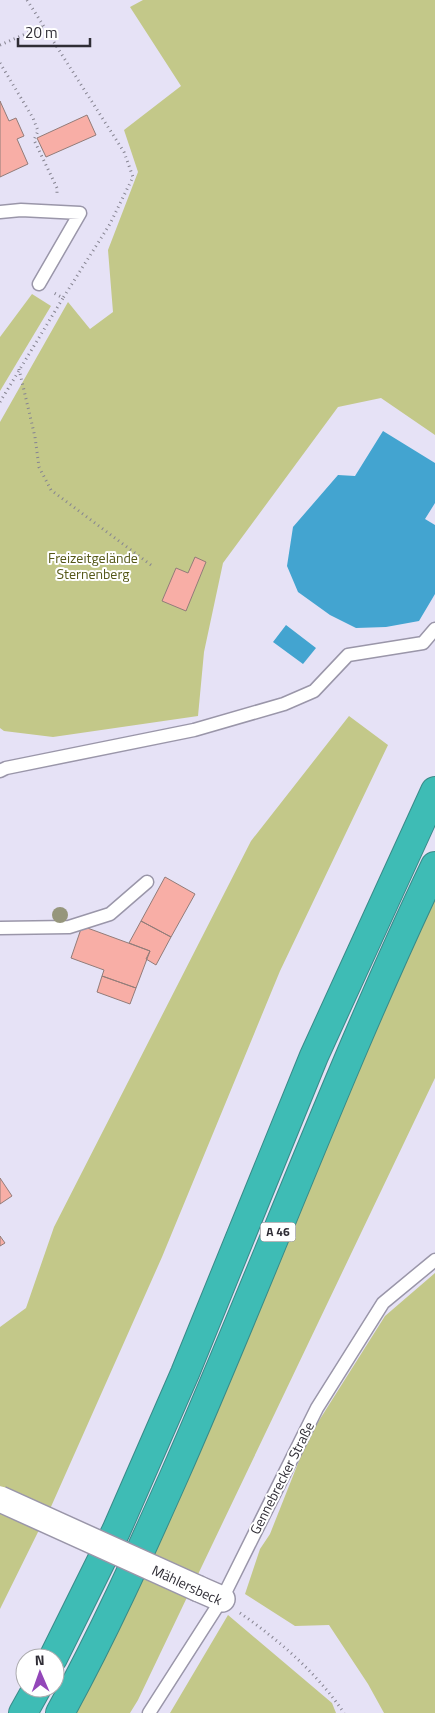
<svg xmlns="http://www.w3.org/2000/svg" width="435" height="1713" font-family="'Titillium Web',sans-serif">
<rect width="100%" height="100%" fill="#e6e2f6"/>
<path fill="#c3c889" d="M143,0H435V435L381,398L338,407L223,563L204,652L198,716L53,737L4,731L0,728V422L68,302L90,329L113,312L108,250L138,172L124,130L181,86L130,7Z
M32,294L51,306L0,391V337Z
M349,716L388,745L280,971L162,1257L50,1509L0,1486V1327L26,1308L54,1227L251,841Z
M435,896V1078L138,1700L130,1713H71L210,1413Z
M435,1273V1713H384L368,1684L329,1625L295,1626L245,1594L260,1549L270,1534L308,1438L385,1316Z
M0,1513L39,1530L0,1609Z
M228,1615L332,1703L336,1713H170Z"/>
<path fill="#43a4d0" d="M383,431L435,463V503L425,519L435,525V594L419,621L386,627L356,628L330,615L298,592L287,566L293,527L338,475L355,476Z
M286,625L316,648L303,664L273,642Z"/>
<path fill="#f8aea6" stroke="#927c79" d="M0,101L9,121L16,118L24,136L17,139L28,164L0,177Z
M87,115L96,135L46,157L37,138Z
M195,557L206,562L186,611L162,601L176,568L188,573Z
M165,877L195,894L171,937L141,921Z
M141,921L171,937L156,965L146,959L150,951L129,943Z
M82,926L150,951L136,988L102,976L104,970L71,958Z
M102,976L136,988L130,1004L97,992Z
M0,1178L12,1196L0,1204Z
M0,1236L5,1243L0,1246Z"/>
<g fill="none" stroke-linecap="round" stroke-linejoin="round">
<defs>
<path id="service" d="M0,212L21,210L80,213L39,284
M0,771L6,768L194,730L284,704L314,691L348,655L423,643L435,629
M0,928L69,927L110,914L147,882
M149,1713L222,1599L317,1408L383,1303L435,1260"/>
<path id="minor" d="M199,1589L222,1599"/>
<path id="motorway" d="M53,1658L116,1531L185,1373L314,1056L435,791
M23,1713L37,1688
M60,1713C103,1635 139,1555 175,1474C264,1272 340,1065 435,866"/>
</defs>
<use href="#service" stroke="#9a96a9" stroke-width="15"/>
<use href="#minor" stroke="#9a96a9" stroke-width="28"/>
<use href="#motorway" stroke="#398a88" stroke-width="30"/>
<path stroke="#868491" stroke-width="3" stroke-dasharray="1 4" stroke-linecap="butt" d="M27,0L124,152L133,177L110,224L63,298
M0,45L44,26
M0,63L33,118L38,131L34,140L57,188V193
M19,369L35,437L39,467L51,490L151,565
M0,402L63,298L54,293
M240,1613C280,1641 316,1672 344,1713"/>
<use href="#service" stroke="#fff" stroke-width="12"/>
<use href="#minor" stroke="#fff" stroke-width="25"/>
<use href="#motorway" stroke="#3ebcb5" stroke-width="28"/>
<defs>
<path id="minor-bridge" d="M0,1499L199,1589"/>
</defs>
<use href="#minor-bridge" stroke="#9a96a9" stroke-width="28" stroke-linecap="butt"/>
<use href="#minor-bridge" stroke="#fff" stroke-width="25"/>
</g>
<circle fill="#96967c" cx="60" cy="915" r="8"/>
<g text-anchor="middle" stroke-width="4" stroke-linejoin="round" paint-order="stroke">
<rect fill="#fff" stroke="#6d6c72" stroke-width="1" x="260.5" y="1222.5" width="35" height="19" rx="4"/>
<g font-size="12" font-weight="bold" fill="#2f2d35">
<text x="278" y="1236">A 46</text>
</g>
<g font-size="14" fill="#555818" stroke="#fff">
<text x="93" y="563">Freizeitgelände<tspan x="93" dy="16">Sternenberg</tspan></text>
</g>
<g font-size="14" fill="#2f2d35" stroke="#fff">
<text transform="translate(282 1478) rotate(-63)" y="5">Gennebrecker Straße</text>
<text transform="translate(187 1585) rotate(25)" y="5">Mählersbeck</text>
</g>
</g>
<g transform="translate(40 1673) rotate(358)"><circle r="24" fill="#ffffff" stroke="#acabae"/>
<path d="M0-4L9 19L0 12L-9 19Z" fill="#9347b9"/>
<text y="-8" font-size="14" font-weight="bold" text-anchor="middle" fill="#2f2d35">N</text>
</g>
<path d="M18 38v8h72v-8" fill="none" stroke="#2f2d35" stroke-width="2.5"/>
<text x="25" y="38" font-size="15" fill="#2f2d35" stroke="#ffffff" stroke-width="4" paint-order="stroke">20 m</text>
</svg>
